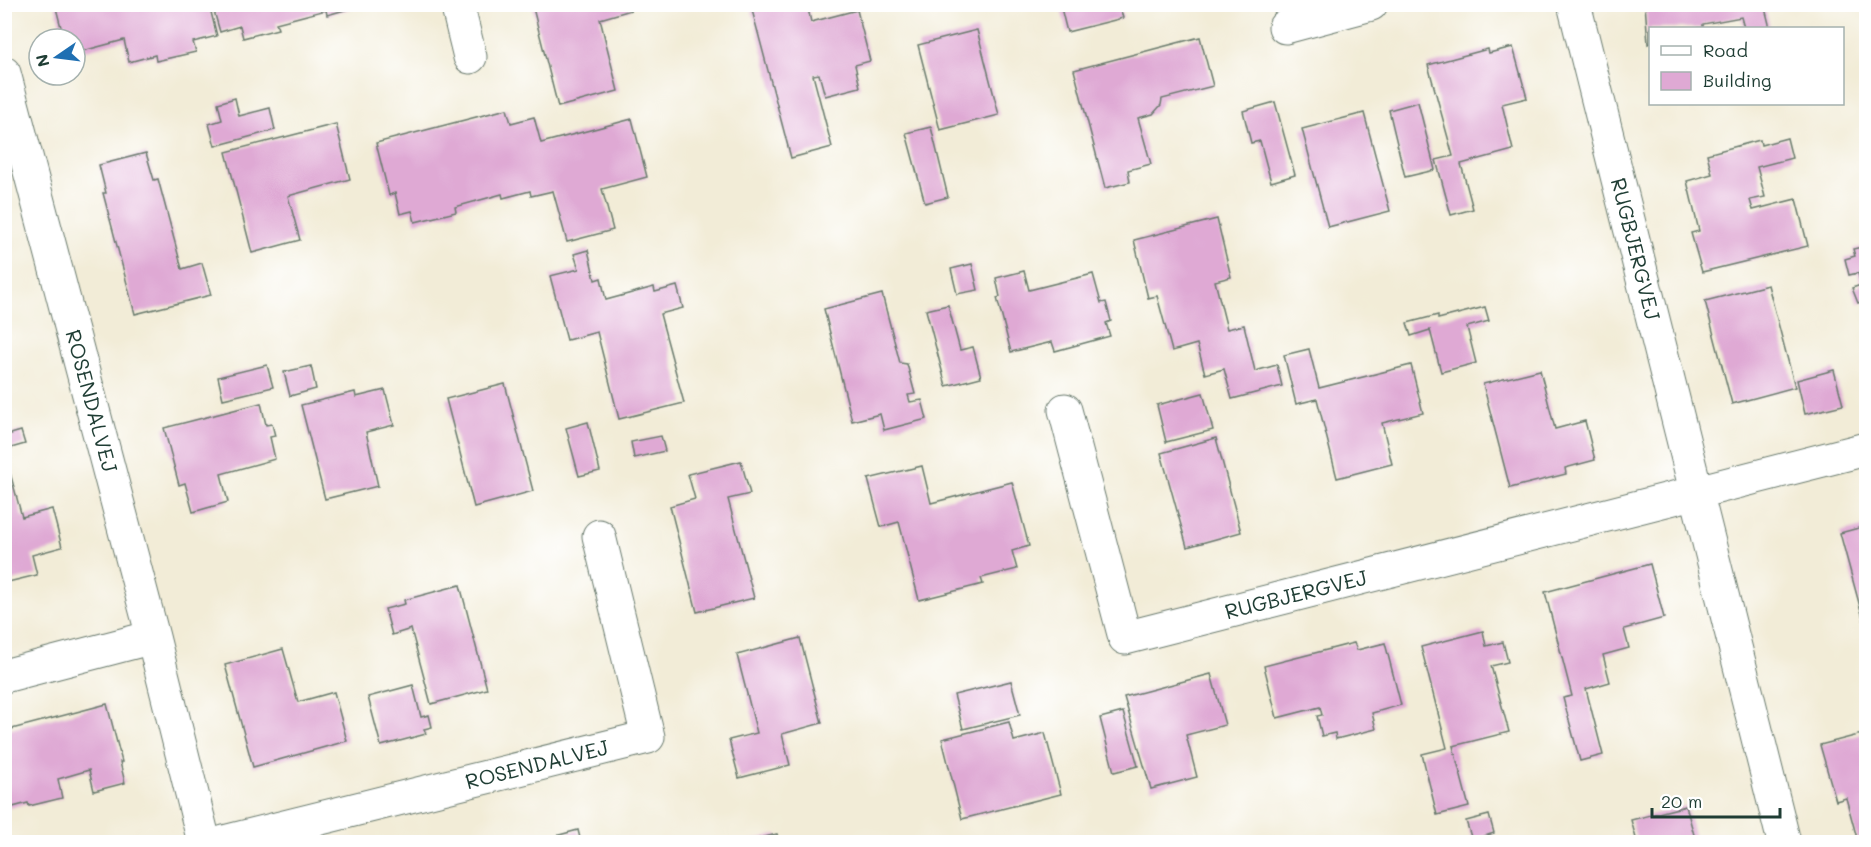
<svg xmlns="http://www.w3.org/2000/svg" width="1871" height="847" font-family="Mali,sans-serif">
<rect width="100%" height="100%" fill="#fff"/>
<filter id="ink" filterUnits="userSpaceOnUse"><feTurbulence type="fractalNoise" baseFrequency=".0167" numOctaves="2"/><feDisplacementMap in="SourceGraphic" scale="12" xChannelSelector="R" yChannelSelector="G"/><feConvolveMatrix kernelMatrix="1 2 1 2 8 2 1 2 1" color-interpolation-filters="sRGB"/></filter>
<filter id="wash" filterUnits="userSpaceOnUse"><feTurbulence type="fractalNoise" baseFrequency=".008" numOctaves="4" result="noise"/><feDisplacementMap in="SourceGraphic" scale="24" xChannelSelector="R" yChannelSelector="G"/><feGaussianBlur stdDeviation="1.35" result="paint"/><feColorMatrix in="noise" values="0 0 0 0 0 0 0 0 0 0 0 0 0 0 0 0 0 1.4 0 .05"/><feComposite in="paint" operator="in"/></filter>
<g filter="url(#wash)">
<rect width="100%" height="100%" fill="#f2ecd7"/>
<g id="blocks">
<path fill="#dfa9d4" d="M55,4H209L217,36L193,42L196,52L156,61L155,55L129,62L124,40L75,53V39H64Z
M229,4H351L352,8L327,15L326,10L276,23L278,29L243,38L240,26L220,32L214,11L230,7Z
M532,4H629L631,10L600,19L618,91L558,107Z
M773,4H807L811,22L857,10L870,61L855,65L860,87L825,96L819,74L813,75L832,147L791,158L752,10Z
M1060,4H1119L1123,18L1067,32Z
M1645,4H1764L1770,28H1744L1741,17L1703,24V28H1650V43L1648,44Z
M977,30L999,115L940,130L918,45Z
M1200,37L1213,86L1162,99L1161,105L1153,114L1138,118L1151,164L1128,170L1130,182L1105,188L1074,70Z
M1513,47L1527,98L1502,104L1513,150L1461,164L1473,209L1451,215L1436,160L1453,156L1428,65L1488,49L1489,53Z
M235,98L239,116L270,108L275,130L215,146L209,124L222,120L218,103Z
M1275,102L1295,175L1271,182L1260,141L1251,143L1243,111Z
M1418,102L1435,170L1405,177L1389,110Z
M507,109L511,123L534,117L541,143L632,119L647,177L602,189L613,230L567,242L553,191L531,196L530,191L503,198L502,194L455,207L456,212L415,222L412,211L400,214L395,193L389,195L376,143Z
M1364,113L1390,211L1328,227L1302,129Z
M336,124L350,179L288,196L300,240L252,253L226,152Z
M931,127L948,197L925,203L906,133Z
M1787,138L1792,158L1757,167L1765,197L1750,200L1753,210L1796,199L1808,246L1702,272L1691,233L1699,231L1687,181L1712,174L1707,154L1760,140L1761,145Z
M146,153L154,180L158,179L182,269L202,263L211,295L135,314L103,193H106L99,165Z
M1217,219L1231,277L1215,281L1227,329L1244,325L1255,371L1277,365L1282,386L1232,399L1224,369L1205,374L1197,344L1172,351L1157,296L1148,298L1134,240Z
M1866,246V300L1858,303L1852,288L1861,285L1858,273L1849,275L1845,259L1855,256L1853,249Z
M588,250L595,280L601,278L606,300L654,287L655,292L677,286L683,308L660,314L684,403L619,419L597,332L567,340L550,276L579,269L574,254Z
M972,264L978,290L957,294L951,269Z
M1024,271L1029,290L1093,274L1101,303L1106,302L1111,321L1106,323L1110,336L1055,351L1052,342L1011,352L997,298L1000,297L996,278Z
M1768,285L1795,387L1732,404L1705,301Z
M882,294L900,363L907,364L915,394L908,395L910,402L922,400L927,419L884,430L880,414L852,421L824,309Z
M948,305L960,350L973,347L981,377L946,386L926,310Z
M1485,307L1489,321L1467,327L1476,363L1441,372L1430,330L1411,336L1407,323L1438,315V319Z
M1309,349L1319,388L1411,365L1423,413L1382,423L1392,464L1337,478L1317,399L1296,404L1284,355Z
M267,365L273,387L223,399L218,377Z
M311,366L316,389L290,396L284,372Z
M1540,370L1555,429L1585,421L1595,460L1565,468L1566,474L1510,488L1483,384Z
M1834,370L1843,405L1805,414L1797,380Z
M505,384L533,491L474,507L446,399Z
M385,390L394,425L366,432L378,486L325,499L301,405L355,392L356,397Z
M1203,393L1213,430L1166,442L1157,405Z
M261,403L266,425L272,424L275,436L270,437L275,459L221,474L228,502L193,512L185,483L179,485L164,428Z
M588,422L600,471L579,476L566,428Z
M21,431L25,444L4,450V436Z
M661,436L665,451L634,458L631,442Z
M1216,438L1241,532L1187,547L1161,453Z
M741,461L750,494L728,499L754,598L697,612L670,506L695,499L688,474Z
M922,466L931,503L1012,482L1029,546L1012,551L1017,569L981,578L983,584L919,600L899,522L881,527L868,479Z
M9,469L22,517L52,509L62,547L32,555L37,575L4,583V470Z
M1866,526V629L1840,533Z
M1650,564L1664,618L1624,629L1629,648L1603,655L1610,682L1586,689L1603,755L1580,761L1563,698L1572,696L1545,592Z
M460,585L487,689L431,704L411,629L392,635L385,609L405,604L404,600Z
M1483,631L1486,646L1503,642L1508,662L1491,666L1509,732L1453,746L1469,807L1437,815L1422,754L1447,748L1421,647Z
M800,638L822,723L782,734L790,765L739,778L729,740L757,733L737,655Z
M1354,643L1357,650L1385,643L1401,705L1372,713L1376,729L1336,739L1335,733L1322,736L1317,716L1322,715L1320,707L1277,718L1264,666Z
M283,649L298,702L334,692L347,741L253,767L225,665Z
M1211,674L1225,725L1186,735L1197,777L1151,789L1124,697Z
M1011,681L1020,715L963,729L954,695Z
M413,685L421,717L429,715L432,727L424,729L426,734L381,746L368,697Z
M107,704L122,762H120L125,783L94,791L89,770L58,779L62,798L29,806L28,803L9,808L4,788V731Z
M1123,712L1138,766L1114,772L1100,718Z
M1009,722L1014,741L1045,733L1061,794L962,819L942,739Z
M1866,733V842H1858L1846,798L1836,801L1820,745Z
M1686,806L1696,842H1637L1631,820Z
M1489,815L1494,833L1472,840L1466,821Z
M578,830L581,842H533Z
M777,834L780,842H745Z"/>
</g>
</g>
<g filter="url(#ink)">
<use href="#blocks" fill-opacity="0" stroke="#697a6d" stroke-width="1.5"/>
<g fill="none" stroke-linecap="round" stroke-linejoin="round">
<defs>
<path id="street" d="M457,4L470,57
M1574,4L1784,842
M1285,27L1371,4
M4,73L153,637L204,842
M1065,410L1125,638L1866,449
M4,676L153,637
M224,842L648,737L599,536"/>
</defs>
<use href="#street" stroke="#697a6d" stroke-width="35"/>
<use href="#street" stroke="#fff" stroke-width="33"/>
</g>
</g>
<g text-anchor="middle" stroke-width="5" stroke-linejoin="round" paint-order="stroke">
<g font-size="21" fill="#1f3d34" stroke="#fff">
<text transform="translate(1635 249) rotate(76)" y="7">RUGBJERGVEJ</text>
<text transform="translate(91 401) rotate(75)" y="7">ROSENDALVEJ</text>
<text transform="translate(1296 595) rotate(-14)" y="7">RUGBJERGVEJ</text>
<text transform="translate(537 765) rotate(-14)" y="7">ROSENDALVEJ</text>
</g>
</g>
<rect width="1871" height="847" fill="none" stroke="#fff" stroke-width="24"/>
<rect x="1649" y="27" width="195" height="78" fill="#ffffff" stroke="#a5b1ae" stroke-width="1.5"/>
<rect x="1661" y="46" width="30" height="9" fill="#ffffff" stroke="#a5b1ae" stroke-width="1.5"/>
<text x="1703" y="57" font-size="18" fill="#1f3d34">Road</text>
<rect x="1661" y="72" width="30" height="18" fill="#dfa9d4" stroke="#a5b1ae" stroke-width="1.5"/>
<text x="1703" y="87" font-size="18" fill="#1f3d34">Building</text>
<g transform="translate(57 57) rotate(256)"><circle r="28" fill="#ffffff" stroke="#a5b1ae" stroke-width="1.5"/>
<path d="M0-4.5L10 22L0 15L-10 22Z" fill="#1f6fb2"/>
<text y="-9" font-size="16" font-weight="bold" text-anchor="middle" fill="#1f3d34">N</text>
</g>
<path d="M1652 808v9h128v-9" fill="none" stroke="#1f3d34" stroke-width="3"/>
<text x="1661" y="808" font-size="18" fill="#1f3d34" stroke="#ffffff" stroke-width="4.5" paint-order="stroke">20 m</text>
</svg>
